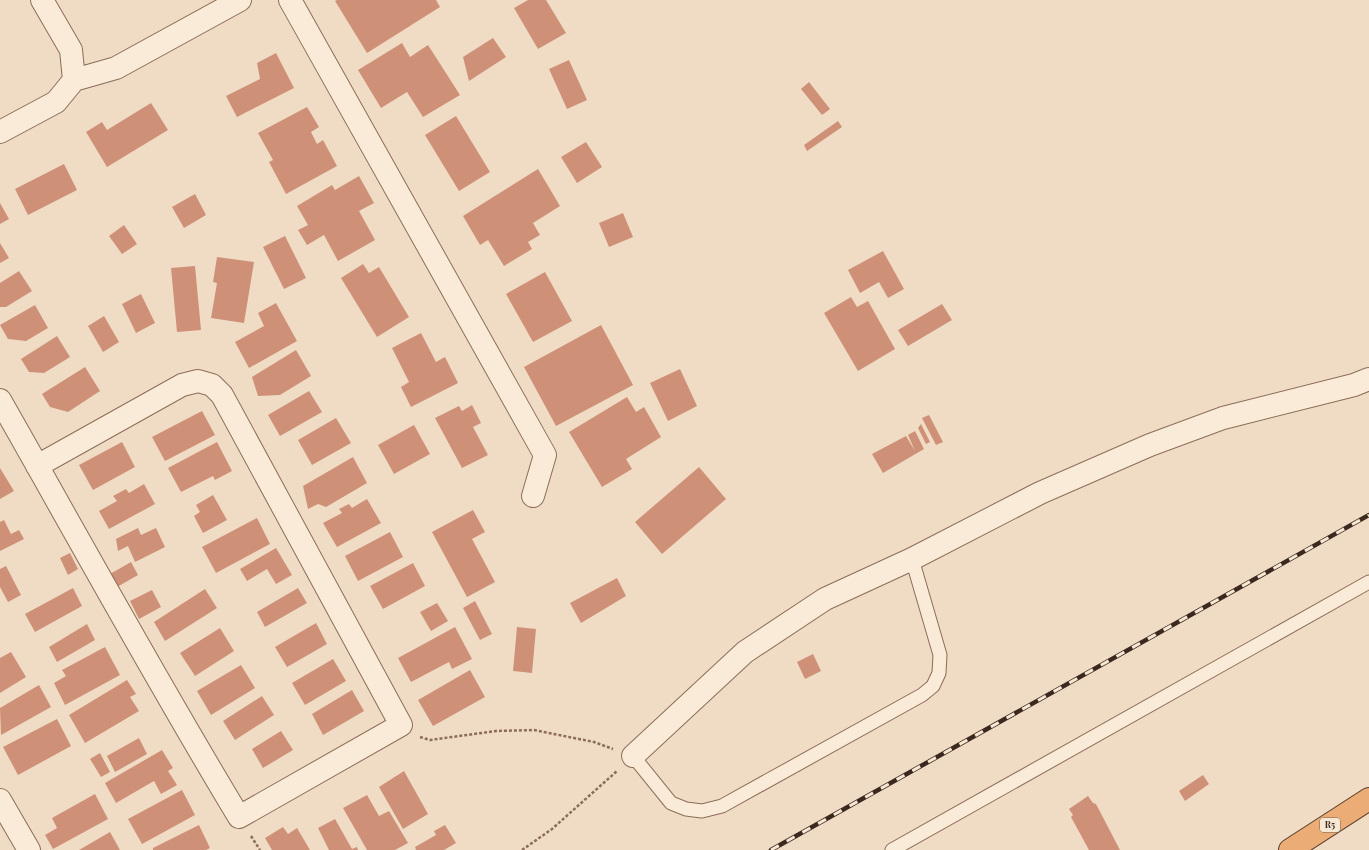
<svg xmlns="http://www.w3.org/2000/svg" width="1369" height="850" font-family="'Playfair Display',serif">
<rect width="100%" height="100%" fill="#f0dcc4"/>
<path fill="#cf9078" d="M337,0H436L440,7L367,53L335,1Z
M528,0H546L566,33L538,49L514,8Z
M493,38L506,57L469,81L463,57Z
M402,43L410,57L428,45L460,95L423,117L407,92L381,108L358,70Z
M276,53L294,88L237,117L226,96L260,79L257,63Z
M569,60L587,100L567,109L549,69Z
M809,82L830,109L822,115L801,89Z
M151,103L168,130L107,167L86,132L102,122L107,130Z
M307,107L319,127L311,132L317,144L323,140L337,166L286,194L269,162L273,160L258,133Z
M456,116L490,172L459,191L425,135Z
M838,121L842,127L807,151L804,145Z
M586,142L602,167L577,183L561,157Z
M64,164L77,190L28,215L15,189Z
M538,169L560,206L533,223L540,235L528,242L532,249L504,266L488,240L480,245L463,216Z
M359,176L374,203L359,211L375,240L338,261L324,235L307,245L298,230L308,225L297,206L332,185L335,190Z
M195,194L206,215L184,228L172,207Z
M0,203L9,219L0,224Z
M623,213L633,237L609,247L599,223Z
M124,225L137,244L122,254L109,236Z
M285,236L306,278L284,289L263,247Z
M0,243L9,258L0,263Z
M883,251L904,289L888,298L879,282L860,293L848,270Z
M217,257L254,262L244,323L211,318L217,283L213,282Z
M363,264L369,273L379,267L409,317L377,337L341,278Z
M195,266L201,330L177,332L171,268Z
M19,271L32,291L6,307H0V283Z
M545,272L572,321L533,342L506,294Z
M141,294L155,323L136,333L122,304Z
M851,297L857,307L868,301L895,349L858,371L824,313Z
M276,303L297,341L249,368L235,342L264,326L258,313Z
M942,304L952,320L908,346L898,330Z
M35,305L48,328L26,341L8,339L0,325Z
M104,316L119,342L103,352L88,326Z
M601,325L633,385L556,426L524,367Z
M421,333L436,362L445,357L458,383L411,407L401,387L409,382L392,348Z
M57,336L70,357L44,373L29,372L21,359Z
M296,350L311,376L280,395L258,396L252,377Z
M85,367L100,391L68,412L50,407L42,394Z
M680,369L697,406L668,421L650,383Z
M309,391L322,412L280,436L268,415Z
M627,397L636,412L644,407L661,437L626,459L632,469L602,487L569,432Z
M472,405L481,423L473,427L488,455L462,468L435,418L459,406L462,411Z
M202,411L215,435L165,461L152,437Z
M929,415L943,442L936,445L922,418Z
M336,418L351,443L312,465L298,440Z
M921,424L930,442L926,444L918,428Z
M414,425L430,454L394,474L378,445Z
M915,431L924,449L883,473L872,454L906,436L915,451L908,435Z
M122,442L135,467L93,490L79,465Z
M217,442L232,471L215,480L213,476L181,492L168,468Z
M353,457L367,483L326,507L318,504L308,509L303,486Z
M699,467L726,499L662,554L635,522Z
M0,468L14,491L0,499Z
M144,484L155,504L109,529L99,511L117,501L113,496L126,489L129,493Z
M213,495L227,520L203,533L194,516L200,512L196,505Z
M367,499L381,523L337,547L323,523L342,513L339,509L349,504L352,508Z
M473,510L485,532L472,539L495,582L467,597L432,532Z
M257,518L270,544L216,573L202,547Z
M4,520L11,534L19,530L24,539L0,551V522Z
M138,528L141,535L156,528L165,547L135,562L128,546L118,551L116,539Z
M390,532L403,557L358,581L345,556Z
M276,548L292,575L276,584L267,569L247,581L240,569Z
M70,553L78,569L68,575L60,558Z
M131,562L138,575L117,587L110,574Z
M413,563L425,586L383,609L370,586Z
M6,566L21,595L8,602L0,587V569Z
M617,578L626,596L581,623L570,603Z
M73,588L82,606L35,632L25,614Z
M298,588L307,603L265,627L257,612Z
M205,589L217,608L165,641L154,622Z
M152,590L161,607L139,619L130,601Z
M475,601L492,634L480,640L463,608Z
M437,603L448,621L431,631L420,612Z
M316,623L327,644L287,667L275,647Z
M87,624L95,640L57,662L49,647Z
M455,627L472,659L452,669L449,662L411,682L398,658Z
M517,627L536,629L532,673L513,671Z
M220,628L234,651L195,676L180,653Z
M105,647L120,675L65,705L54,683L66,676L62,670Z
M11,652L26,677L0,693V658Z
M813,654L821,671L805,679L797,662Z
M333,659L346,681L305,705L292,683Z
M241,665L255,688L211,715L197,691Z
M470,670L485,697L433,726L418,700Z
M127,680L136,694L130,697L139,711L85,743L69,715Z
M39,685L51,707L1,735L0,708Z
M352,690L364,711L323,735L312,714Z
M262,696L274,715L235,740L223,721Z
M57,719L71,746L18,775L3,747Z
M281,731L293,750L263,768L252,749Z
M139,738L147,754L115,772L107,756Z
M162,750L173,768L168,771L177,785L161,794L154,781L116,803L105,783Z
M100,753L110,772L101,777L90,759Z
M404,771L428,814L403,829L379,787Z
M1203,775L1209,784L1185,801L1179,791Z
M182,790L195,815L142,844L128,819Z
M95,794L108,819L53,849L45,835L57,828L52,818Z
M367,795L379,816L389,811L408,843L395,850H367L343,808Z
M1088,796L1093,803L1096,804L1120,850H1089L1071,817L1073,815L1069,809Z
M335,819L352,849L357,847L358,850H329L318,828Z
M199,825L210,848L206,850H153V848Z
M445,825L456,843L444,850H416L415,847L436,835L434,831Z
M283,827L288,834L297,828L310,850H272L265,838Z
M110,832L120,850H79Z"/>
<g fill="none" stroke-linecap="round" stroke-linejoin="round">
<defs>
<path id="service" d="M633,756L671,803L686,809L702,811L722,806L922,695L933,686L939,673L940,655L912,559
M892,850L1369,582"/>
<path id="minor" d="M290,0L545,455L533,496
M0,400C79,539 156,680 239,817L401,725L222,395L212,385L198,381L182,385L37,466
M633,756L745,652L825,599L912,559L1040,493L1150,445L1223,418L1354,385L1369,379
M0,800L29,850"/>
<path id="tertiary" d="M42,0L71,50L74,80
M0,132L56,102L74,80L116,68L240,0"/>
<path id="trunk" d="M1290,850L1369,799"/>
</defs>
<use href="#service" stroke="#8b6d59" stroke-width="15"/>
<use href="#minor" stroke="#8b6d59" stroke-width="24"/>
<use href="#tertiary" stroke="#8b6d59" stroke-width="24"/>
<use href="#trunk" stroke="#593c2e" stroke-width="24"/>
<path stroke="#8b6d59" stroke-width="2.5" stroke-dasharray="3 2" stroke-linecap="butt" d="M420,737L430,740L496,731L534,730L594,742L613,749
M251,836L260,850
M522,850L552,829L617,771"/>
<use href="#service" stroke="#faebd8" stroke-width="13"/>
<use href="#minor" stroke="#faebd8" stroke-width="22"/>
<use href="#tertiary" stroke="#faebd8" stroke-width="22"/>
<use href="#trunk" stroke="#ebac76" stroke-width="22"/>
<defs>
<path id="rail" d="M771,850L1369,515"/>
</defs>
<use href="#rail" stroke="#3b281e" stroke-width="4.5"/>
<use href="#rail" stroke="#f7e8d4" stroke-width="3" stroke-dasharray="9" stroke-linecap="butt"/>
</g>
<g text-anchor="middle" stroke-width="4" stroke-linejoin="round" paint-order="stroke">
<rect fill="#f7e8d4" stroke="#736255" stroke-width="1" x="1320" y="818" width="20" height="14" rx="3"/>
<g font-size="9" font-weight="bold" fill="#3b281e">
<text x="1330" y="828">R5</text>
</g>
</g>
</svg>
